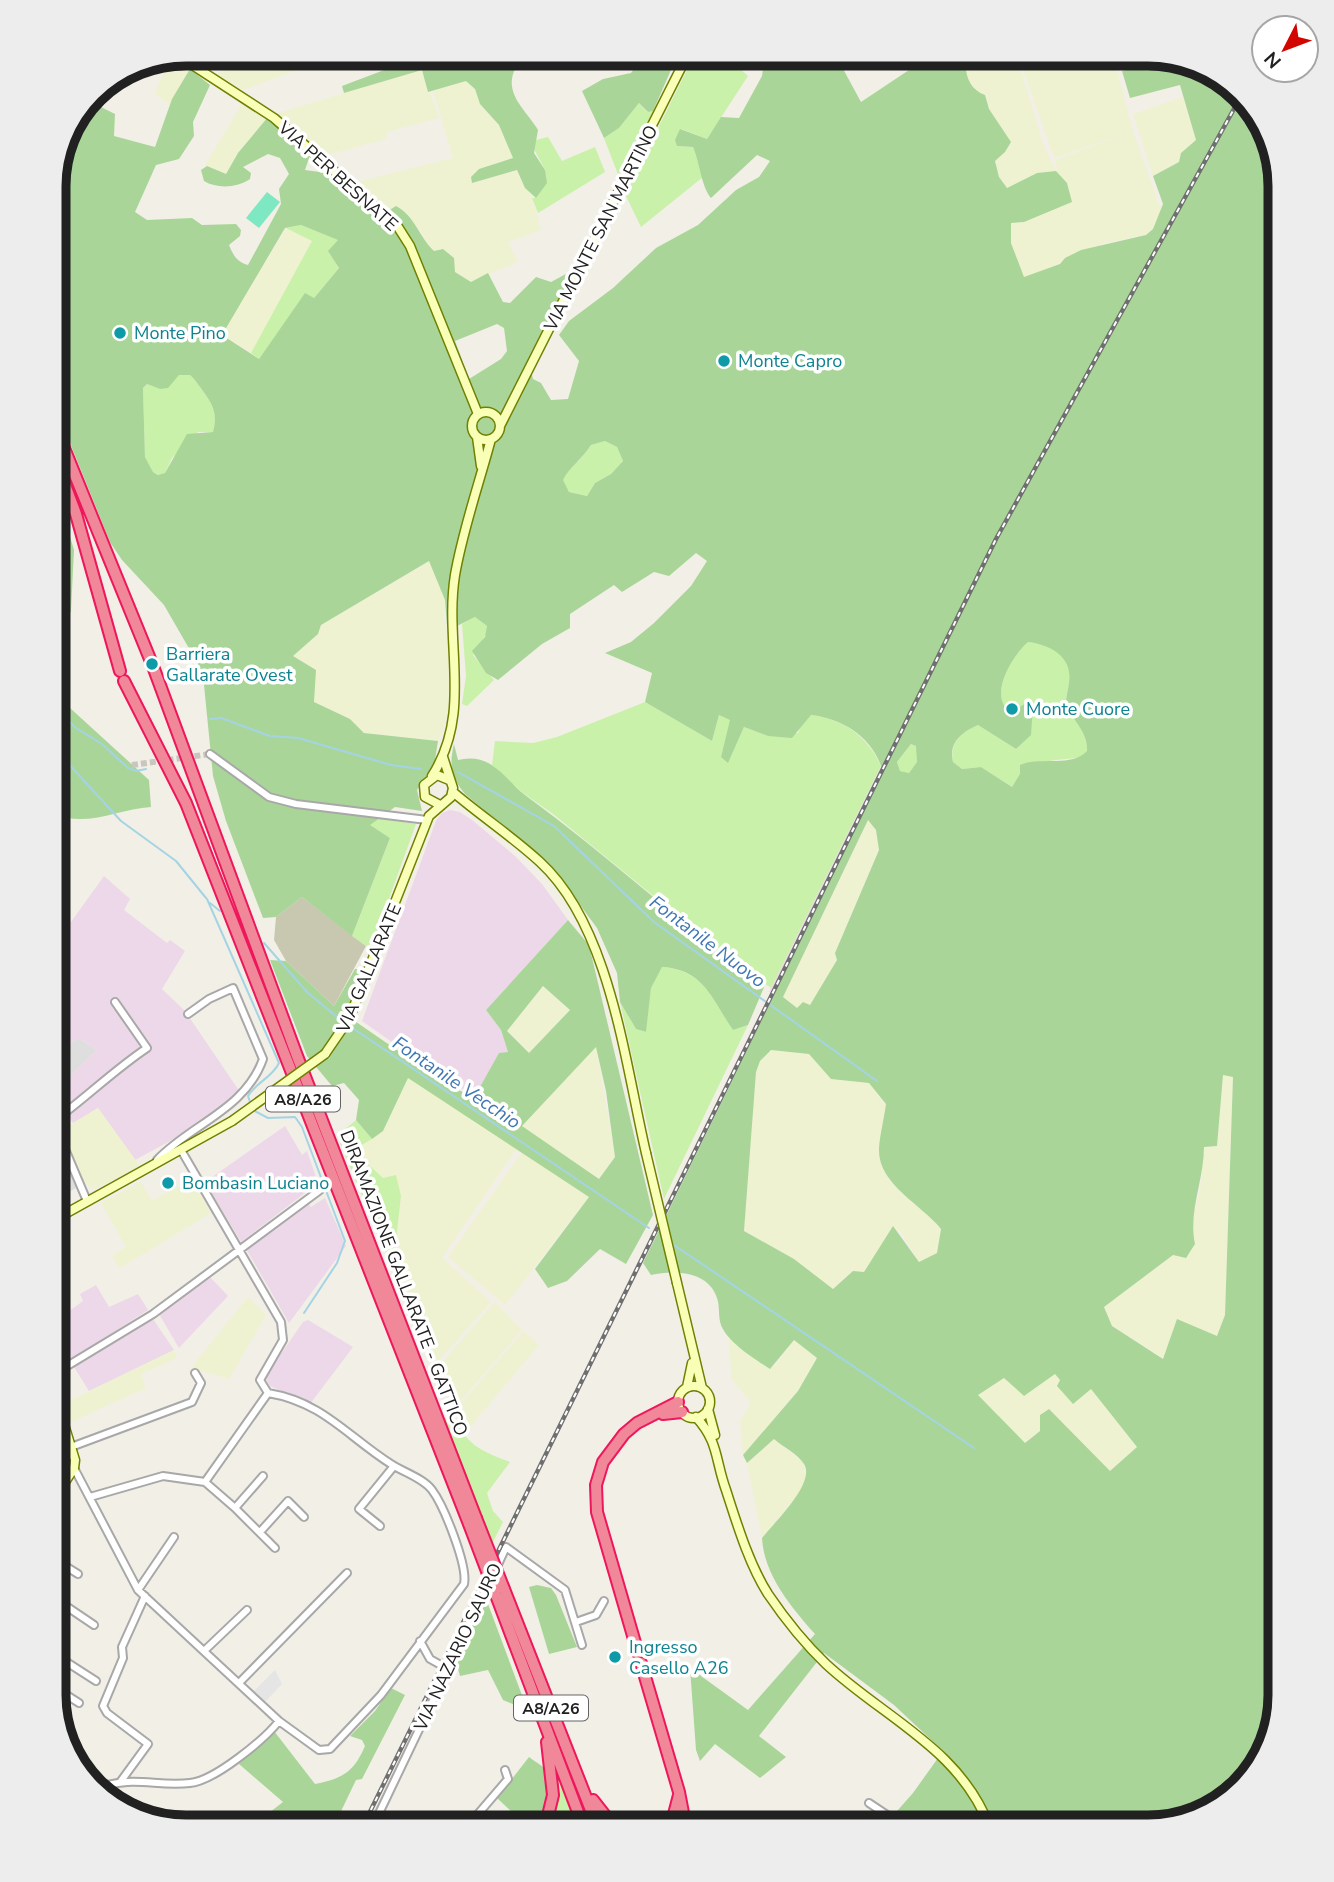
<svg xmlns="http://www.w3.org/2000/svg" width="1334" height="1882" font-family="'Nunito Sans',sans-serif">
<rect width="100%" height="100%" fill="#f2efe7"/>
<path fill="#dfdede" d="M78,1038L97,1050L54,1092V1058Z
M54,1130L78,1187L54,1200Z"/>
<path fill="#ecd8e8" d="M881,766L883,772L775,995L769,992Z
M450,810L460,812L472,820L515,856L542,884L568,920L486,1010L501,1030L508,1052L499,1054L476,1096L446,1080L362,1021L436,821L442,813Z
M104,876L130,899L124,910L167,943L170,940L185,951L162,989L185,1011L240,1092L183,1134L135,1160L98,1108L73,1123L54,1097V1092L97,1050L78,1038L54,1058V908L71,922Z
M285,1126L302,1155L307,1151L318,1183L241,1242L205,1182Z
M325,1198L346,1246L289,1323L245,1247L308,1203L311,1207Z
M209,1276L228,1296L179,1348L159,1314Z
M96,1285L109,1307L138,1294L148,1310L70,1360L54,1336V1322L83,1301L80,1294Z
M153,1319L174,1350L89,1391L74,1367Z
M308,1320L353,1347L310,1404L270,1386L265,1377L303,1322Z"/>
<path fill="#c8c8b1" d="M302,897L366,946L334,1006L286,961L274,940L276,917Z"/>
<path fill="#eff2d1" d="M242,54H336L337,55L243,90L215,74L245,61Z
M1002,54H1016L1043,143L1056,171L1037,173L1007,188L999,177L995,161L1005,152L1010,142L989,109L985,95L977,92L968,79L965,69Z
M1021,54L1113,55L1133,131L1161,210L1153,229L1146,235L1104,243L1028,278L1023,277L1019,267L1011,243V223L1024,222L1067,183L1058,173L1055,160L1131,132L1054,158L1023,69L1037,64L1023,68Z
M1119,55H1156L1169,59L1122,71Z
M178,58L192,67L170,105L155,94L168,61Z
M422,70L439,118L387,132L386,139L323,156L274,114Z
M466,81L475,89L480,104L499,125L513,158L479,169L473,183L517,170L532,198L541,230L508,242L518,262L470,282L454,272V258L443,249L434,251L427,245L420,230L396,206L388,211L353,183L453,158L433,91Z
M1183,97L1196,140L1179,162L1153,176L1133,114Z
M244,100L268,117L238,153L226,175L205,165Z
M286,228L313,240L251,353L222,335Z
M430,561L445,600L444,620L451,627L453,665L449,710L443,731L438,741L364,733L350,719L314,702L293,656L318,634L321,625Z
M868,820L876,830L879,849L835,953L837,960L810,1005L797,1009L783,997Z
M543,986L570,1010L530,1054L507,1031Z
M596,1046L615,1157L599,1179L521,1126Z
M771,1050L809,1054L831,1079L869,1083L886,1104L885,1118L899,1191L926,1210L941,1229L937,1253L919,1262L900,1231L890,1229L888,1238L864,1273L846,1276L833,1289L794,1259L744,1231L756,1072L760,1061Z
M1223,1075L1233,1077L1225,1315L1217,1337L1164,1359L1112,1326L1104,1307L1174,1254L1191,1225L1200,1190L1204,1147L1217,1146Z
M408,1077L517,1148L442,1258L491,1302L434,1366L400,1286L406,1272L395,1249L401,1196L395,1175L383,1178L360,1157V1146L383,1131Z
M98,1108L140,1166L95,1189L84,1183L62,1130Z
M522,1152L589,1197L505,1305L448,1257Z
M191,1179L211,1213L120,1268L112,1256L126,1247L101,1203L141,1182L152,1201Z
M248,1297L266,1315L229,1379L195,1369L193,1365Z
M495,1302L522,1330L456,1406L439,1366Z
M524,1331L539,1345L466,1432L456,1409Z
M728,1335L755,1360L775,1366L794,1340L817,1358L798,1391L743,1455L740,1421L751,1402L732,1380Z
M174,1350L177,1358L141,1374L146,1388L69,1423L63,1404Z
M1055,1373L1060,1380L1091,1389L1137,1447L1110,1471L1078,1443L1040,1431L1025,1443L977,1395L1004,1378L1024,1395Z
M774,1439L803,1462L806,1478L800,1492L762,1538L747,1463Z"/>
<path fill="#caf1a9" d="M695,54H724L748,76L707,139L681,129L677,146L693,147L702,166L703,177L641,227L625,194Z
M639,103L647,112L653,111L619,177L604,138L619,128Z
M548,137L562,161L595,147L605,172L538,213L532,198H536L545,170L534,149L536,140Z
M301,225L339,240L329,251L339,268L313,299L305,294L259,359L251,353L312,241L286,228Z
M179,375H190L194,379C207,397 219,408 214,432H198L172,458L165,473L159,475L153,472L145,457L143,388L147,384L160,389Z
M605,441L617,447L623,461L611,474L595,483L587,496L569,492L562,480C570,468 583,458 591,445Z
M475,617L487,626L488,631L473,655L494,680L467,706L462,704L466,676L462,624Z
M1028,642C1049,645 1069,652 1070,678C1070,685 1065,693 1067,699C1071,718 1088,730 1087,751L1082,757C1051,762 1030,757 1012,787L981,767L962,769L953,762C949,743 962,732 978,725L1016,749L1030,735L1033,707L1028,702L1011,713C987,697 1012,656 1028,642Z
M645,702L712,741L719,715L731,720L721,757L728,762L744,727L768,736L798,733L804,719L811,715C844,719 868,737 881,766L771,988L738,965L553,814L523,793L492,765L495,741L533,743L557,737Z
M911,744L917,746V762L909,773L900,771L897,762Z
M379,818L416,824L373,943L366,946L352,936L390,838L369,825Z
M661,967C704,969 712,1000 733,1030L748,1025L664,1199L620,1002L636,1029L645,1032L651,987Z
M356,1120L372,1139L360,1146V1157L383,1178L396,1175L401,1196L395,1249L406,1272L400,1286L337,1136Z
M451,1414C468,1445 478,1450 510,1462L487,1493L493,1511L503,1522L492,1544L444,1419Z
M556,1772L577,1828H549L556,1796Z"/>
<path fill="#a9d698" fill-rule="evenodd" d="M408,54H556L515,69C503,94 527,111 538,130L534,153L545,170L547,183L536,198L525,188L517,170L472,183L471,177L479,169L513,158L499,125L480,104L475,89L466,81L428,92L422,70L344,93L342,86L408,61Z
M637,54H678L653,111L648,112L639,103L619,128L604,138L582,91L603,79L631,73L638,63Z
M765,54H835L861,102L933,54H975L966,63C965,77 971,90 985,95L989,109L1011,142L1005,152L995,161L999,177L1007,188L1037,173L1056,171L1067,183L1072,202L1024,222L1011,223V243L1024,277L1060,264L1065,258L1081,250L1146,235L1153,229L1163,204L1153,176L1179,162L1181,153L1196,140L1180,85L1130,98L1122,71L1169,59L1214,72L1262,120L1280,187V1696L1262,1761L1214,1810L1148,1828H882L913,1793L943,1751L894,1705L824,1653L759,1736L786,1757L760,1778L715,1744L700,1761L696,1750L690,1668L748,1710L815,1634C791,1607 764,1575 762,1538C774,1523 816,1483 804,1464C798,1454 783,1447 774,1439L747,1463L743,1455L798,1391L817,1358L794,1340L770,1369C755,1359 728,1343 721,1325C718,1317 720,1306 717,1298C708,1270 673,1270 651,1275L643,1263L883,772C874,739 845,719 811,715L792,738L768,736L744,727L728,763L721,757L730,720L719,715L712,741L645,702L652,673L605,653L631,642L654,623L691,586L707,561L696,553L669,576L654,572L622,592L614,585L570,614V628L542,644L498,680L486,673L472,651L485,637L487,626L475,617L455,627L447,625L445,600L429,561L321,625L318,634L293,656L316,670L314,702L350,719L364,733L438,741L434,766L417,790L422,811L395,807L370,825L390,838L352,936L302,897L276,917L263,918L226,821L213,776L204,685L198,664L164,605L122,560L110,542L55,406V178L68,128L89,101L115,114L114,136L155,147L172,99L190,69L210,85L193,122L194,136L179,159L156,165L135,212L147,220L192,218L202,225L236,224L241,230L240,236L229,245C233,255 237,262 248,265L281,204L279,189L289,174L280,158L268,154L243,167L251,173L250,179C237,188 217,189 204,181L201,170L207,166L226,174L238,153L268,117L310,155L305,170L327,173L380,216L396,206C415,216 419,237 434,251L443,249L454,258L455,272L471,282L488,273L503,302L510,303L536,277L551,282L575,269L528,359L533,379L541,383L551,400L568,399L579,361L559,335L569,321L613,288L656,248L698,225L736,190L759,177L770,161L757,155L711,198C701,186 700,163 693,147L677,146L675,140L680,129L707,139L721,117L739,118L762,76ZM301,225L338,240L328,251L339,268L314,298L305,293L259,359L222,335L285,228ZM497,324L504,328L507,351L501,359L469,379L455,341ZM179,375H190L194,379C207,397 220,409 213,432L187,434L165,473L158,475L153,472L145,457L143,388L147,384L160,389L168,388ZM605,441L617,447L623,461L611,474L595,483L587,496L569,492L563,480C569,468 583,458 591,445ZM1028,642C1050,645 1073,656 1069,683C1068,691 1065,697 1067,705C1073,722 1088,731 1087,751C1071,768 1040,756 1020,765V774L1012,787L981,767L962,769L953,762C948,743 962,732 978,725L1016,749L1031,735L1033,707L1028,702L1011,712C987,697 1012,656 1028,642ZM911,744L916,746L917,762L909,773L900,771L897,762ZM868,820L876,830L879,850L835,953L837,960L810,1005L803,1002L797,1008L783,997ZM771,1050L809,1054L831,1079L869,1083L886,1104C884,1119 880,1134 879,1148C877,1184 921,1204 941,1229L937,1253L919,1262L893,1226L864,1272L853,1271L833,1289L794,1259L744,1231L756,1072L760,1061ZM1223,1075L1233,1077L1225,1315L1217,1336L1177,1319L1163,1359L1112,1326L1104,1307L1173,1255L1186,1258L1195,1244C1188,1212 1204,1180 1204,1147L1217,1146ZM1055,1374L1060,1380L1057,1386L1073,1404L1091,1389L1137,1447L1110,1471L1049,1409L1040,1415V1431L1025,1443L978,1395L1004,1378L1024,1396Z
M55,485L74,550L71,611L65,624L60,692L70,708L149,780L151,807C118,809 87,828 54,814Z
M454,744L458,760C470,757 482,758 493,766C505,774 513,786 525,795C607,855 682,925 765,985L748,1025L733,1030C712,1000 704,969 662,967L651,988L646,1032L636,1029L620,1002L617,973L597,928L552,867L465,794C451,777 449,765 454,744Z
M568,920L589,945L653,1215L626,1264L600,1249L567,1281L548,1288L535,1269L589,1197L408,1078L383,1131L372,1139L356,1120L359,1100L344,1083L332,1086L307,1056L270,960L286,961L334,1006L355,969H365L346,1015L452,1088L475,1096L499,1053L508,1052L501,1030L486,1010ZM543,986L570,1010L529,1053L507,1031ZM596,1047L606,1091L615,1157L599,1179L522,1126Z
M537,1585L551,1588L556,1595L577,1647L549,1654L529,1587Z
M482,1603L488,1604L523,1698L515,1705L503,1700L488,1670L460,1676L457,1665Z
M391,1688L405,1695L362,1779L356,1780L333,1828L256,1823L283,1802L239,1764L274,1731L315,1784C342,1779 354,1772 365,1746L362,1740L350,1736L375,1711Z
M529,1757C533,1760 539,1764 543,1767C552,1778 543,1815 538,1828H529L497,1798Z"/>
<path fill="#7ee8c2" d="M267,192L280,202L259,228L246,218Z"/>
<path fill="#e5e5e5" d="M275,1670L282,1684L264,1703L253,1692Z"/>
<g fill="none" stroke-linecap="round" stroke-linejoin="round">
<path stroke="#a4d4e4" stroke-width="2" d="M54,706L76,728L102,744L128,768L136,771L146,769
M210,719L221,718L270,736L298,738L391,765L421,769
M54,748L121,821L176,861L206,898
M458,772L554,826L654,922L877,1081
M207,899L279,1063C272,1078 256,1082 248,1096L251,1105
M210,903L220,911
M264,943L308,993L343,1022
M348,1025L649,1228
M253,1110L268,1118L295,1117L302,1127L345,1241L337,1263L304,1313
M671,1243L974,1448"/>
<path stroke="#c8c6bf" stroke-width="6" stroke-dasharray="6 3" stroke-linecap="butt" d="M132,765L210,754"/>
<defs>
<path id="street" d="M210,754L269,797L296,804L427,820
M54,1121C87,1097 114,1070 147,1048L115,1002
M54,1123L87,1201
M181,1150L281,1322L283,1340L260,1380L268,1393
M157,1160C191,1124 245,1110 263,1059L233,988L209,999L188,1014
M54,1374L153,1314L320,1190
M71,1447L192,1402L201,1383L195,1373
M74,1468L138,1590L279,1721L319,1750L330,1749L381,1695L464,1584C468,1566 444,1506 432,1490C423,1478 403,1472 391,1464C348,1437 323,1402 268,1393
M205,1482L268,1393
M205,1482L235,1508L263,1476
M90,1497L163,1476L205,1482
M235,1508L275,1548
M380,1526L359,1509L394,1466
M260,1532L288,1501L304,1517
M54,1559L78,1574
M496,1569L506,1547L565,1590L582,1645
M138,1590L174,1537
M54,1598L94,1625
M576,1622L596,1615L604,1601
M420,1641L430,1659L448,1669
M204,1651L247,1610
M54,1654L96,1681
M239,1683L347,1573
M54,1687L79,1703
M56,1702L63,1692
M121,1781L148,1744L107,1713L103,1706L123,1658L122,1647L145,1596
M98,1788C133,1775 157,1787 190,1783C214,1781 264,1740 279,1721
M869,1803L896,1821L900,1828
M372,1828L490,1581
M466,1828L508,1779L505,1770"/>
<path id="secondary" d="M180,57L274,118L398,227L410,246L478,414
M472 426a14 14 0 1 1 28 0a14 14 0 1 1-28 0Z
M500,426L688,54
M477,437L481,466
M432,776C473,712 444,644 455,575C463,529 479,484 491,439
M453,792C481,816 513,837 540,862C610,926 625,1063 646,1153
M440,805L425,797L424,785L437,775L449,780
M325,1054L349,1019L429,816L451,797L453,788L443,757
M54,1220L232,1121
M677,1283L702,1388
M678 1402a16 16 0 1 1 32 0a16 16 0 1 1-32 0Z
M687,1387L692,1363
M708,1409L715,1435
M696,1417C719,1442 715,1460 726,1490C737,1524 749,1564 768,1594C785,1619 804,1643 826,1664C884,1718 961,1749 990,1828
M54,1499L74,1468L75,1460L54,1392"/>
<path id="highway" d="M55,426L150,659
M55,458L76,514L120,671
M154,669L297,1056L476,1518
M124,681L186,803L469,1524
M663,1414L682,1412
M504,1589L598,1828
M496,1595L584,1828
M638,1653L597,1512L596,1485L603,1462L624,1434L637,1423L678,1402
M641,1663L679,1792L686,1828
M593,1800L615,1828
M545,1828L553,1795L547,1742
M665,1828L674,1814L679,1795"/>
</defs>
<use href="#street" stroke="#a8a8a8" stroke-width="10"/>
<use href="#secondary" stroke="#708000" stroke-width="11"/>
<use href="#highway" stroke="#ee175c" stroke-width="14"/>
<use href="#street" stroke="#fff" stroke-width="6"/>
<use href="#secondary" stroke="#faffb8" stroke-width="8"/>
<use href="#highway" stroke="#f08899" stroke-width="10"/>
<defs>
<path id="rail" d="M362,1828L996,539L1240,98"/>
</defs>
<use href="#rail" stroke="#6f6f6f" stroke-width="4.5"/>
<use href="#rail" stroke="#fff" stroke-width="2" stroke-dasharray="5" stroke-linecap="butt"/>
<defs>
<path id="secondary-bridge" d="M232,1121L325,1054
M646,1153L677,1283"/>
<path id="highway-bridge" d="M476,1518L504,1589
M469,1524L496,1595"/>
</defs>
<use href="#secondary-bridge" stroke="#708000" stroke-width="11" stroke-linecap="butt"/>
<use href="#highway-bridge" stroke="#ee175c" stroke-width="14" stroke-linecap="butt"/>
<use href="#secondary-bridge" stroke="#faffb8" stroke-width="8"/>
<use href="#highway-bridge" stroke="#f08899" stroke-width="10"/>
</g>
<g fill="#0f9aa8" stroke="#fff" stroke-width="2.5">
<circle cx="120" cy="333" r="7"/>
<circle cx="724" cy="361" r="7"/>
<circle cx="152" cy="664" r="7"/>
<circle cx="1012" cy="709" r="7"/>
<circle cx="168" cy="1183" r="7"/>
<circle cx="615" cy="1657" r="7"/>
</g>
<g text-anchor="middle" stroke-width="7" stroke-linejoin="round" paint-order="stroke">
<g fill="#fff" stroke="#646464" stroke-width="2">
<rect x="266" y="1086.5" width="74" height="25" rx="5"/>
<rect x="514" y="1695.5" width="74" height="25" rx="5"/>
</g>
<g font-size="16" font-weight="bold" fill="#212121">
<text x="303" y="1105">A8/A26</text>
<text x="551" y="1714">A8/A26</text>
</g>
<g font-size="18" fill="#212121" stroke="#fff">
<text transform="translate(338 176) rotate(42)" y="6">VIA PER BESNATE</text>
<text transform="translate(601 228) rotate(-63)" y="6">VIA MONTE SAN MARTINO</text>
<text transform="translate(369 968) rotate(-67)" y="6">VIA GALLARATE</text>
<text transform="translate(404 1283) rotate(69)" y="6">DIRAMAZIONE GALLARATE - GATTICO</text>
<text transform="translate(458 1647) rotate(-65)" y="6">VIA NAZARIO SAURO</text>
</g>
<g font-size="18" fill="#0d838f" stroke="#fff" text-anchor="start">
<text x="134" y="339">Monte Pino</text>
<text x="738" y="367">Monte Capro</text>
<text x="166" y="660">Barriera<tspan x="166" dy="21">Gallarate Ovest</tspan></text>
<text x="1026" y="715">Monte Cuore</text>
<text x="182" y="1189">Bombasin Luciano</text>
<text x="629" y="1653">Ingresso<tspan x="629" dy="21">Casello A26</tspan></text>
</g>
<g font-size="19" font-style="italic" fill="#4077b3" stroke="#fff">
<text transform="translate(708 941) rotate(37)" y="7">Fontanile Nuovo</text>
<text transform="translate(457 1082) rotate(34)" y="7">Fontanile Vecchio</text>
</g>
</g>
<path d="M0 0H1334V1882H0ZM186 66H1148A120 120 0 0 1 1268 186V1695A120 120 0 0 1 1148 1815H186A120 120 0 0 1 66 1695V186A120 120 0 0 1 186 66Z" fill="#ededed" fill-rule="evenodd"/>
<path fill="none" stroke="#212121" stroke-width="9" d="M186 66H1148A120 120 0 0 1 1268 186V1695A120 120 0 0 1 1148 1815H186A120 120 0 0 1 66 1695V186A120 120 0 0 1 186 66Z"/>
<g transform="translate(1285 49) rotate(228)"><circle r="33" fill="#ffffff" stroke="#a6a6a6" stroke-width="2"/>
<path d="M0-5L12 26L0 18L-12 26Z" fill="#d20500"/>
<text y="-10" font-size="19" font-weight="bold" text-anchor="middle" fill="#212121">N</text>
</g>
</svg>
